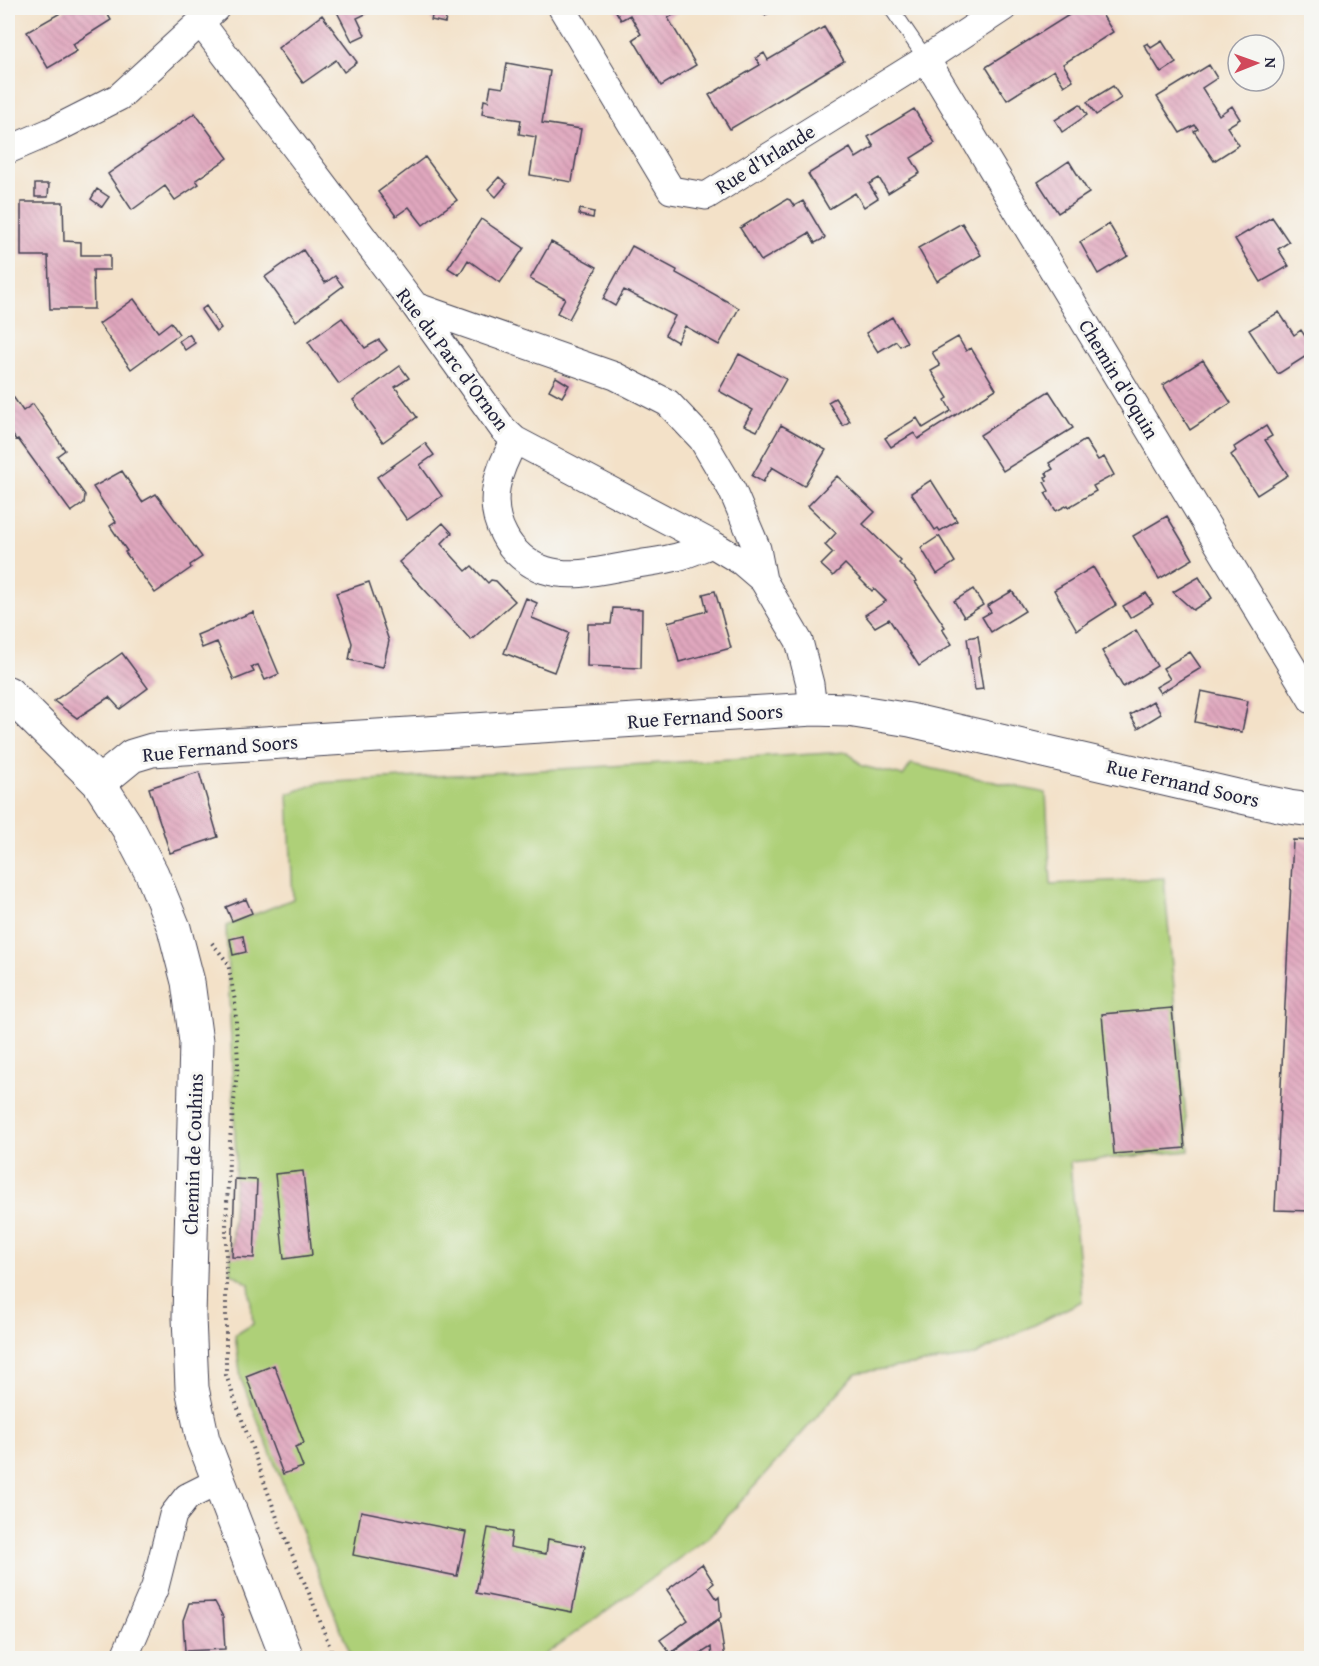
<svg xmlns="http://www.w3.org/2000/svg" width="1319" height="1666" font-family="'Gentium Book Plus',serif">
<defs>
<pattern id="building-back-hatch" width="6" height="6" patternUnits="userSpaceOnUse" patternTransform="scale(1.5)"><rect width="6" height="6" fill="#e0a7be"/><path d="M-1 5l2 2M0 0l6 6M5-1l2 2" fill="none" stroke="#c08fa4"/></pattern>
</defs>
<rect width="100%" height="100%" fill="#f6f6f2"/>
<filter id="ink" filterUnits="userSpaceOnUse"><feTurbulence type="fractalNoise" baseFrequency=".0167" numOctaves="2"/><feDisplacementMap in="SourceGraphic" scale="12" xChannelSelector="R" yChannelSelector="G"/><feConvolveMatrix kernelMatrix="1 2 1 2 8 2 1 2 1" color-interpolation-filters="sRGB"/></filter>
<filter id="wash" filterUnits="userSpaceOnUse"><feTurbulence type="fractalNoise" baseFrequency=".008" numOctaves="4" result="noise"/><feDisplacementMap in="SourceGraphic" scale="24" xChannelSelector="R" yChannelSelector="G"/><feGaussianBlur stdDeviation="1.35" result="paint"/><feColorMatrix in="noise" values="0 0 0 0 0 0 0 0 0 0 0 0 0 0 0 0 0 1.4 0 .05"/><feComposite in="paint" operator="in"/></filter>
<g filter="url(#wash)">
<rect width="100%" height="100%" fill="#f3e1c8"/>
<path fill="#aed078" stroke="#68795a" stroke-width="1.5" d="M848,752L862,766L903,776L911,764L1046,793L1051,884L1164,878L1189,1151L1070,1162L1082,1301L973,1356L856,1373L709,1537L540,1658H352L241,1379L235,1335L253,1324L249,1284L230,1272L236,1156L226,926L293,899L288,794L318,783Z"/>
<g id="blocks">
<path fill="url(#building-back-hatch)" d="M69,8H104L111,20L73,44L77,51L48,68L27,32Z
M335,8H378L357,18L365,35L352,41Z
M434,8H448L445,23L431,20Z
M464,8H488L487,13Z
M614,8H678L680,11L668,18L696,65L661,86L633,39L641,34L630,15L621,20Z
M760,8H779L765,15Z
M1080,8H1098L1113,32L1063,64L1073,80L1064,86L1054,70L1007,100L986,67Z
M322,15L357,62L344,72L336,60L303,83L278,48Z
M824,27L844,61L730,129L709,95L760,65L756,58L764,53L768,60Z
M1162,41L1176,63L1161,73L1144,45L1148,43L1151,48Z
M507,63L550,71L542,123L581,129L572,182L530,175L536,137L519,134L521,120L482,114L484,100L488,101L491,86L503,88Z
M1209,65L1217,78L1202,88L1219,115L1232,106L1240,119L1227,127L1239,145L1214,161L1194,131L1198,129L1195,125L1180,133L1157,97Z
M1113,86L1121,98L1096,115L1087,102Z
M1080,104L1087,115L1062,132L1055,120Z
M914,109L935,143L911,158L920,173L888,193L879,178L869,184L878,198L864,207L855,193L829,209L808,174L850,148L856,158L874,147L868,137Z
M195,113L228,158L196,180L199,184L175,200L165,186L132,210L108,174Z
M425,157L457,200L423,225L409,207L396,216L378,192Z
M1069,161L1089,193L1058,213L1038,182Z
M499,177L507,184L496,197L488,189Z
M35,184H49L48,197H35Z
M97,189L109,197L102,207L91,199Z
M787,199L790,200L794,206L803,201L825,238L815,243L809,233L761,261L740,228Z
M21,202H63L64,241L81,242V255H110V270H93L94,309H50L48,256H21Z
M580,209L594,212L593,218L579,215Z
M1272,217L1289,242L1278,249L1289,266L1261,282L1235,239Z
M481,219L524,248L500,283L468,260L459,275L448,268Z
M962,223L981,255L937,281L918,248Z
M1109,224L1128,256L1098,274L1080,242Z
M551,242L597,267L569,319L557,313L565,298L530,279Z
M632,246L677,270L676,273L739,308L719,345L685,326L677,342L665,335L675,316L624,290L615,306L603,299Z
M303,250L325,283L335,276L343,286L296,321L265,277Z
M134,299L158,332L171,322L179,334L131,369L99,324Z
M206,306L221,328L216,332L201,310Z
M1279,312L1294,335L1301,330L1311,345V353L1278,374L1249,330Z
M892,317L907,342L900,346L896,341L878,352L866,333Z
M342,318L365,348L379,340L387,350L339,384L308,342Z
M189,334L195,343L185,350L179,341Z
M958,337L966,351L971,348L996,389L918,439L914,433L891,447L885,438L917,418L923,428L951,411L945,400L948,398L931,371L940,366L932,352Z
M739,354L786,379L757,431L744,425L753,410L719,391Z
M1203,360L1231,403L1190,430L1163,385Z
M400,366L409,378L395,387L417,417L383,442L353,400Z
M556,377L569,385L562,397L549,390Z
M9,391L23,411L33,404L65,450L57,456L85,495L84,503L71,512L18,439L16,440L8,428V393Z
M1049,391L1073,428L1003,471L980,435Z
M835,398L850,421L843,426L828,402Z
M781,425L826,450L804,486L772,467L763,482L752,476Z
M1266,426L1272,436L1265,440L1288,475L1257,495L1231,455L1236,451L1234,447Z
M1085,440L1098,460L1104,457L1114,475L1093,486L1096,491L1069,507L1068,505L1056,511L1045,493L1049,491L1044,482L1047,481L1045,477L1048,476L1046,473L1053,469L1049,463Z
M425,443L434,455L420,465L442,496L407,520L377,477Z
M122,471L142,502L156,494L202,557L190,565L191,568L155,593L125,552L127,551L110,526L116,522L93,487Z
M837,476L875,512L863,524L901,561L899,563L917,581L915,582L945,627L942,629L952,644L919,666L889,619L875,627L865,615L886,601L874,589L872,591L845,564L833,576L821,565L833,553L825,545L836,533L808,506Z
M931,480L957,521L940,531L938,528L935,530L911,493Z
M1167,516L1193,559L1159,579L1133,536Z
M443,523L452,533L441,544L466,571L472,566L488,583L491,580L496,581L515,601L471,640L399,562Z
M939,536L955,562L937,574L921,548Z
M1093,567L1116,605L1077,630L1054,590Z
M1199,577L1212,598L1193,610L1173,592Z
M369,582L389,641L383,667L349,660L352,643L336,593Z
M973,589L983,605L964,617L954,601Z
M715,591L731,648L679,662L668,622L707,611L703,594Z
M1012,591L1025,611L991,632L982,617L991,612L987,606Z
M1146,593L1153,604L1130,618L1123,606Z
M526,598L537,603L532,618L569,633L554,672L504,653Z
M613,608L642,609L641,668L587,666L588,624H611Z
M253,612L279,674L265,680L258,665L251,667L254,672L234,680L217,642L202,648L197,635Z
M1136,630L1157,666L1123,687L1102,651Z
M978,636L981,656L978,657L983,689L975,690L967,638Z
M1190,652L1201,668L1160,693L1156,687L1170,679L1163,668Z
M122,653L148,688L120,709L109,697L77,718L54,701Z
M1201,691L1248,701L1242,732L1195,722Z
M1153,701L1161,714L1138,728L1130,715Z
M199,772L218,837L170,853L149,788Z
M1293,840L1311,841V1211L1275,1210Z
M246,899L252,913L232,921L226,907Z
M243,936L246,952L233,955L230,939Z
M1172,1008L1185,1148L1114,1154L1102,1014Z
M303,1171L312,1255L284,1259L275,1174Z
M235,1179L257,1180L254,1258L232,1257Z
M274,1365L304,1443L295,1447L303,1467L283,1474L246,1376Z
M361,1511L466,1532L457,1576L353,1555Z
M488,1528L512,1532L510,1547L546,1554L548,1539L585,1546L572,1612L476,1593Z
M702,1564L714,1583L709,1587L717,1599L719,1597L721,1617L670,1653L660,1640L688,1620L667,1590Z
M215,1602L223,1617L225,1649L185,1651L183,1620L189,1603Z
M719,1620L725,1658H712L711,1647L694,1658H676L672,1653Z"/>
</g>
</g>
<g filter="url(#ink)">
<use href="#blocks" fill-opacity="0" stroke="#413f50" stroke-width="1.5"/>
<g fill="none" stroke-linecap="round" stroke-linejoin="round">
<defs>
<path id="service" d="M891,8L926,59"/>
<path id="minor" d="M562,8L671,190L706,196L926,59L1003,8
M201,23L415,306L503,429L515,440L712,544L742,562L763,580L799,641L810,684L813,709
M926,59L1312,700
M8,150L50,132L119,97L216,8
M415,306L615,376L668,403L702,439L732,490L757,549L763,580
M515,440C498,470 486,502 504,535C512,551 528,565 545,570C572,579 604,570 632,565C647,562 662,561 677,557C689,554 701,548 712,544
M124,1658L155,1587L173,1515L187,1497L219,1481"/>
<path id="tertiary" d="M8,693L99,783L128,828L152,874L174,928L188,982L196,1042L189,1317L192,1388L203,1440L287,1658
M99,783L132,756L152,750L813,709L848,710L910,720L1246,798L1289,807L1312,810"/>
</defs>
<use href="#service" stroke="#413f50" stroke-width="16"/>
<use href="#minor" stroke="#413f50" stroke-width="29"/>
<use href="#tertiary" stroke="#413f50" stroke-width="35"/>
<path stroke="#413f50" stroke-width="4" stroke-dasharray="1.5 4.5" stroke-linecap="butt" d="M212,943L228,963L235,1001L238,1064L230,1139L226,1226V1375L280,1526L312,1600L334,1658"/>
<use href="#service" stroke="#fff" stroke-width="14"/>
<use href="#minor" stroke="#fff" stroke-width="27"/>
<use href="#tertiary" stroke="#fff" stroke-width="33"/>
</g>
</g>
<g text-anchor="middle" stroke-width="6" stroke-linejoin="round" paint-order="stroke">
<g font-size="20" fill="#22223b" stroke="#f6f6f2">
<text transform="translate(765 159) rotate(-32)" y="7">Rue d'Irlande</text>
<text transform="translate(453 359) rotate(53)" y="7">Rue du Parc d'Ornon</text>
<text transform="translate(1119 379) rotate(59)" y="7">Chemin d'Oquin</text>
<text transform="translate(705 716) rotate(-4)" y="7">Rue Fernand Soors</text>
<text transform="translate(220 748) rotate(-5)" y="7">Rue Fernand Soors</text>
<text transform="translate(1183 783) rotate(13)" y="7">Rue Fernand Soors</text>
<text transform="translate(193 1154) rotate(-88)" y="7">Chemin de Couhins</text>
</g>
</g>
<rect width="1319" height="1666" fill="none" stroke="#f6f6f2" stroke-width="30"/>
<g transform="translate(1256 63) rotate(89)"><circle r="28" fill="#f6f6f2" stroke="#a1a1a9" stroke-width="1.5"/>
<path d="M0-4.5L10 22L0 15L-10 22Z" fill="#d1495b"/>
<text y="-9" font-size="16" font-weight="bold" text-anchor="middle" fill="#22223b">N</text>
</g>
</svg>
